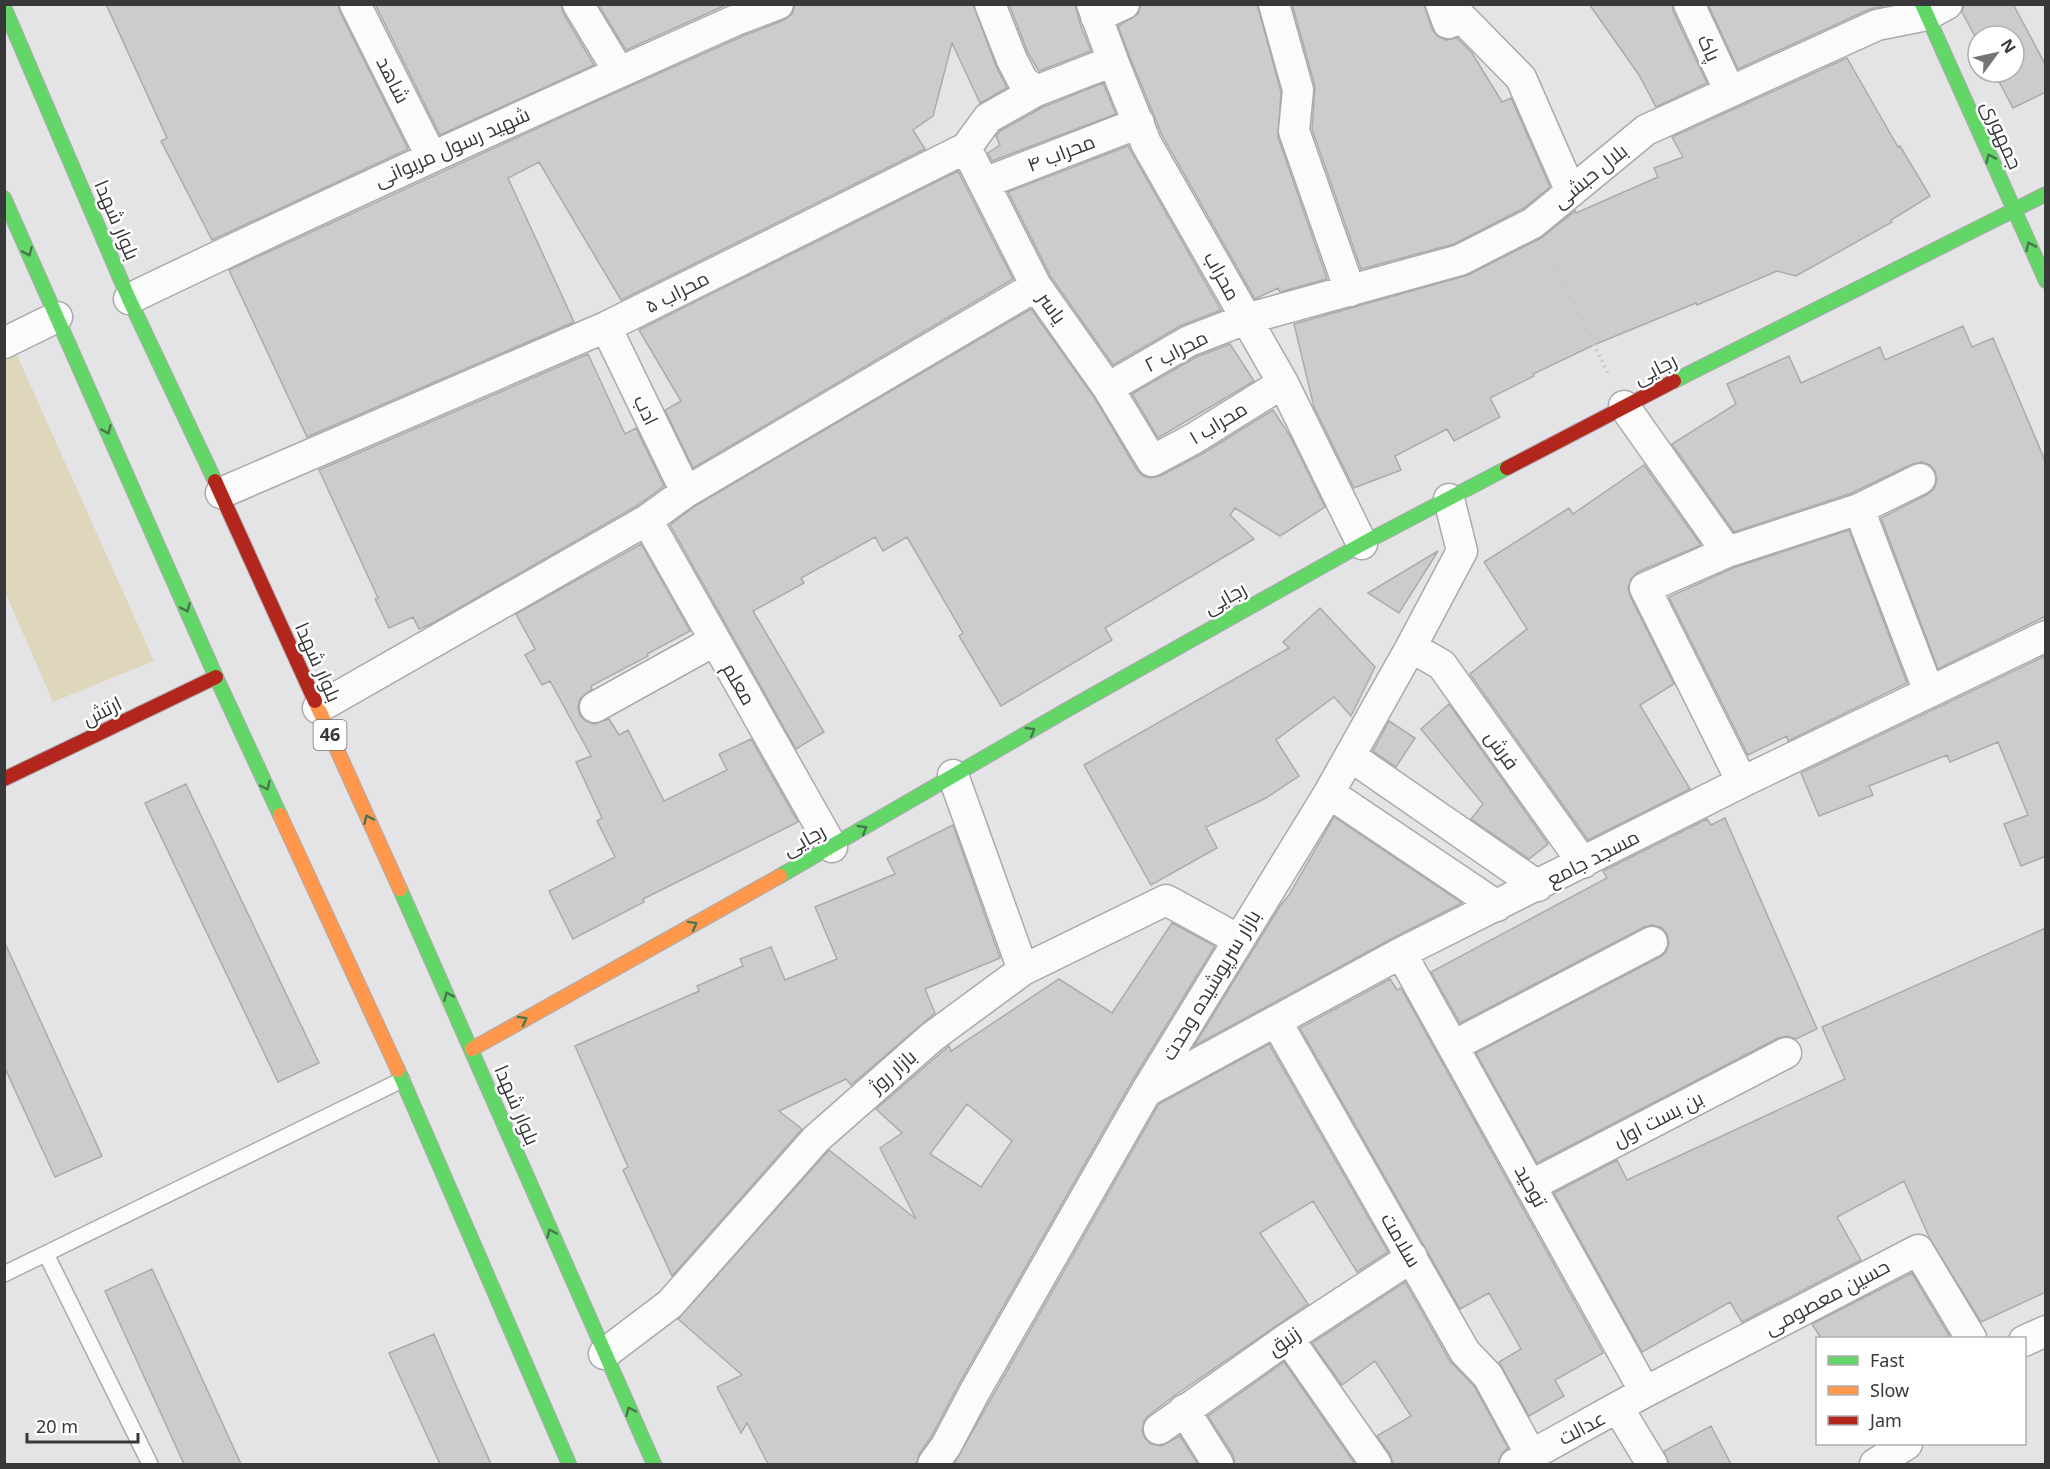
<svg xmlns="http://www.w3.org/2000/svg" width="2050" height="1469" font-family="'Noto Sans',Cairo,sans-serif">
<rect width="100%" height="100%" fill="#e4e4e6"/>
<path fill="#dfd7bb" d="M4,326L154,661L53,702L5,592Z"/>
<path fill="#ccccce" stroke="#ababad" stroke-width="1.5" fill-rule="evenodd" d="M106,4H338L340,12L408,149L212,240L161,141L167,138Z
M375,4H561L563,13L594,65L440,135Z
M598,4H728L626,50Z
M795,4H973L996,66L1007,88L980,103L952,43L933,116L913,130L925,149L621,300L539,162L508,178L574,322L307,437L229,270L590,104L743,36L784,20L792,14Z
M1009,4H1075L1080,24L1091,51L1039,71L1028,53Z
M1141,4H1257L1281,92L1278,137L1327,279L1280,292L1278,288L1255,299L1162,135L1129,55L1118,26L1138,14Z
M1292,4H1424L1432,29L1437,36L1446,40L1457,38L1472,53L1502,102L1511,98L1550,187L1524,208L1454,244L1361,269L1312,129L1315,86Z
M1589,4H1672L1673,11L1707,83L1656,107L1639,75Z
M1708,4H1892L1870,9L1738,69Z
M1964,4H2013L2046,66V92L2013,108L1994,72H2014V36H1978V42L1962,12Z
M1847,58L1898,147L1900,146L1930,196L1891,220L1892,222L1796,276L1777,271L1697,305L1696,303L1596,344L1533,374L1534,376L1490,398L1500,417L1454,441L1447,429L1395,456L1401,470L1354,488L1314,407L1294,324L1468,275L1541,238L1575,211L1576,213L1658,177L1654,168L1683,157L1672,137Z
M1103,83L1116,114L992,161L988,153L1000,145L996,136L1000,131L1043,107Z
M1128,146L1221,310L1180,326L1113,365L1051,277L1008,192Z
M958,171L1013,279L693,468L665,410L681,401L639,330Z
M1031,309L1094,397L1137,470L1143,476L1151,478L1160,476L1202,454L1273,410L1290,436L1325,507L1280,536L1235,508L1230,515L1254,539L1105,628L1112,640L1001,706L959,636L963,633L907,537L883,551L875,537L801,578L804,583L753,611L824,732L796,749L670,525L695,506Z
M1963,326L1972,347L1993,338L2046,463V616L1938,669L1881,518L1928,494L1934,489L1937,480L1935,471L1930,465L1922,462L1912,464L1852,493L1734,532L1672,444L1736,404L1727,384L1789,356L1801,383L1880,347L1885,360Z
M1230,344L1254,381L1158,438L1132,394L1196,357Z
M588,354L625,434L636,428L664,486L638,505L433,623L419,629L413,617L389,628L375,599L378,598L319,470Z
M1644,465L1701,545L1638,572L1631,579L1628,587L1630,596L1674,684L1640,705L1690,789L1588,840L1470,674L1527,629L1484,562L1569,508L1573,514Z
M1849,530L1907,683L1788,741L1787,736L1748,755L1669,597L1733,568Z
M641,544L690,631L647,654L648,656L591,686L592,689L580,699L578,707L580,716L586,721L594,724L609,719L619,735L628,730L664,801L727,770L719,754L751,739L798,822L643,899L644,902L573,939L549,891L615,857L597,821L602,818L576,762L591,756L550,681L542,685L525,655L535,649L516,614Z
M1438,551L1399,613L1368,593Z
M1320,608L1375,667L1351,716L1334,697L1276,740L1299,776L1266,798L1206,827L1217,848L1151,885L1084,765L1289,648L1283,642Z
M2045,656L2046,856L2021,866L2004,824L2028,815L1998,742L1950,762L1947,755L1869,786L1873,795L1819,816L1801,773Z
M1449,704L1548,844L1529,859L1471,819L1483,804L1421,729Z
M1389,721L1415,738L1396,767L1373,751Z
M186,784L319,1063L278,1082L145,803Z
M1334,817L1462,903L1393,938L1194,1046L1280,906L1289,895Z
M1725,818L1817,1029L1796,1039L1787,1036L1778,1038L1537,1163L1476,1053L1660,957L1666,952L1669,943L1667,934L1662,928L1653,925L1644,927L1460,1023L1431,972L1607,878L1603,871L1707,819L1711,825Z
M953,825L1000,958L925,989L935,1013L851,1085L846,1079L779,1111L802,1129L672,1276L623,1170L628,1167L575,1046L699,991L697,986L743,966L740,959L771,947L785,980L837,959L815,907L895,874L887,858Z
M1172,923L1215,946L1132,1081L960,1382L931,1437L919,1454L916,1464H768L747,1423L741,1433L717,1387L742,1375L678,1319L829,1150L916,1219L880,1148L902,1133L876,1109L949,1046L951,1051L1059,979L1112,1013ZM967,1104L1012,1141L981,1187L930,1154Z
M2046,928V1292L1981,1322L1930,1239L1904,1181L1837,1217L1861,1260L1742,1322L1730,1302L1642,1352L1554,1193L1617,1160L1627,1180L1845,1079L1822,1027Z
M4,941L102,1156L55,1177L4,1066Z
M1390,979L1397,990L1401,988L1603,1353L1555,1380L1564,1396L1529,1416L1499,1362L1521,1349L1489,1293L1460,1309L1300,1028Z
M1269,1044L1388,1252L1357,1272L1313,1201L1260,1233L1308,1304L1174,1396L1149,1415L1144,1421L1142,1431L1145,1438L1151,1444L1161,1446L1180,1436L1198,1464H954L1159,1104Z
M152,1269L241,1464H184L105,1291Z
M1912,1273L1950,1337L1946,1338H1821L1812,1324Z
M1405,1282L1450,1361L1474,1386L1508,1448L1501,1455L1498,1464H1393L1390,1454L1377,1436L1411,1416L1375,1361L1342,1385L1312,1343Z
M434,1334L454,1381L491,1464H440L389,1353Z
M1284,1362L1355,1464H1235L1233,1455L1208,1416Z
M1711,1426L1731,1464H1669L1664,1451Z"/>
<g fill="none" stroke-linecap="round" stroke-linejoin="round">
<defs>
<path id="lane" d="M46,1254L150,1464
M4,1274L402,1080"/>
<path id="street" d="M355,4L431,156
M578,4L619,72
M990,4L1012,60L1023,81L1036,91
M1092,4L1113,61L1146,143L1283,383L1362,544
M1274,4L1298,90L1294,131L1350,291
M1441,4L1448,23L1462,18L1521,78L1571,192
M1689,4L1730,92
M1096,17L1124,4
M966,148L1036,286L1108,388L1152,461L1193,439L1283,383
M984,183L1139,123
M129,299C330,202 532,111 736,20L778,4
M606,327L686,492
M4,343L57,317
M1108,388L1189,341L1246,319L1460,260L1533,223L1646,130L1877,25L1927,15L1947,4
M1624,406L1727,552
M221,493L606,327L966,148L988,118L1036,91L1113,61
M1859,509L1929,692
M647,520L832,847
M1411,647L1442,665L1583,863
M595,707L714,641
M318,708L647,520L686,492L1036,286
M1350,756L1538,886
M953,775L1023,970
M1742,782L1645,588L1727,552L1859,509L1920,479
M1329,793L1497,906
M1401,953L1645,1392L1515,1464
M1276,1021L1465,1352L1488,1376L1531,1455
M1453,1046L1652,942
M1149,1090L1401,953L1742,782L2046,636
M1530,1186L1786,1053
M1288,1338L1376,1464
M2024,1341L2046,1331
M604,1354L670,1304L816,1139L932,1037L1023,970L1166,900L1239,940
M1645,1392L1918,1250L1971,1338
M1618,1408L1652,1464
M1184,1410L1218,1464
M1159,1429L1288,1338L1412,1257
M933,1464L946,1446L975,1391L1147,1090L1329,793L1411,647L1462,551L1449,499
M1875,1464L1907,1444"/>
<path id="fast" d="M1922,4L2046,281
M4,7L129,299L215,481
M4,198L216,677L280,815
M1674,381L2046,194
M780,876L1070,708L1362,544L1507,468
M400,889L654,1464
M398,1070L569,1464"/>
<path id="slow" d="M315,701L400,889
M280,815L398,1070
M472,1049L780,876"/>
<path id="jam" d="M1507,468L1674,381
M215,481L315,701
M4,779L216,677"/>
</defs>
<use href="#lane" stroke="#aaaaac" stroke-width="18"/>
<use href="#street" stroke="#aaaaac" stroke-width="33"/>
<use href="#fast" stroke="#aaaaac" stroke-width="16"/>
<use href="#slow" stroke="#aaaaac" stroke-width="16"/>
<use href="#jam" stroke="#aaaaac" stroke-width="16"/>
<path stroke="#c5c5c6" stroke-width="4" stroke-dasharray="1.5 4.5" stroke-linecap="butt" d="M1548,253L1609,375"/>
<use href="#lane" stroke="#fbfbfb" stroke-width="15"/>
<use href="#street" stroke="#fbfbfb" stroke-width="30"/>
<use href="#fast" stroke="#63d668" stroke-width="14"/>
<use href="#slow" stroke="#ff974d" stroke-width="14"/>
<use href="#jam" stroke="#b3261e" stroke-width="14"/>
</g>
<defs><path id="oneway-chevron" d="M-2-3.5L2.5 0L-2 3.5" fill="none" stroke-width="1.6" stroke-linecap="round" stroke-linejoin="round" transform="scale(1.5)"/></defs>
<g stroke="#49774c">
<use href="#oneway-chevron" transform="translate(1990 158) rotate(-114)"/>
<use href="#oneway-chevron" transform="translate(2030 246) rotate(-114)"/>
<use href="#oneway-chevron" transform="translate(28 252) rotate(66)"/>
<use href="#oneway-chevron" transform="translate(107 430) rotate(66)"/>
<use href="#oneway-chevron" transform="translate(186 608) rotate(66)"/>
<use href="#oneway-chevron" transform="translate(1031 731) rotate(-30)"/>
<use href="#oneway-chevron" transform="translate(266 786) rotate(65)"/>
<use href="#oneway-chevron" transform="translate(368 819) rotate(-114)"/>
<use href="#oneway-chevron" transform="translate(863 829) rotate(-31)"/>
<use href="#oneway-chevron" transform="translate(693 925) rotate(-29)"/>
<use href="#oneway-chevron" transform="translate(448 996) rotate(-114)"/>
<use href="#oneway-chevron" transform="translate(523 1020) rotate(-29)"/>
<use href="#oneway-chevron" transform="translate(551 1233) rotate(-113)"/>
<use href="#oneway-chevron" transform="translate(630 1411) rotate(-115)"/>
</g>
<g text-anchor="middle" stroke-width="5" stroke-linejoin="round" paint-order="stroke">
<rect fill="#fff" stroke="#747475" stroke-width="1.5" x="313.5" y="720" width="33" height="30" rx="4.5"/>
<g font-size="18" font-weight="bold" fill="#38383a">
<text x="330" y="741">46</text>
</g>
<g font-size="20" fill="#38383a" stroke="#fff">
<text transform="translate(1709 48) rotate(65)" y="7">پاک</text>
<text transform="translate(393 80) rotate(63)" y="7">شاهد</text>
<text transform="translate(2002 135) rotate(66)" y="7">جمهوری</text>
<text transform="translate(452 147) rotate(-24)" y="7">شهید رسول مریوانی</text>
<text transform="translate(1061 153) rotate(-21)" y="7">محراب ۴</text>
<text transform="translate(1590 176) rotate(-39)" y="7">بلال حبشی</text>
<text transform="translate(117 220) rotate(67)" y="7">بلوار شهدا</text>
<text transform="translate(1222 276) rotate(61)" y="7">محراب</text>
<text transform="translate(677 292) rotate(-27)" y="7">محراب ۵</text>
<text transform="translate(1052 308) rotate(55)" y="7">یاسر</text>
<text transform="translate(1176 351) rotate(-27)" y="7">محراب ۲</text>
<text transform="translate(1655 369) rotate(-27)" y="7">رجایی</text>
<text transform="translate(646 410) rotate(64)" y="7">ادب</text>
<text transform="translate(1218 423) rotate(-31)" y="7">محراب ۱</text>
<text transform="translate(1225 598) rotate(-29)" y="7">رجایی</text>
<text transform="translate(318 662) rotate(66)" y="7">بلوار شهدا</text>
<text transform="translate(739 684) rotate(60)" y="7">معلم</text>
<text transform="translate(102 711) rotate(-26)" y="7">ارتش</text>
<text transform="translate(1502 750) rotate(55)" y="7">فرش</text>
<text transform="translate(804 840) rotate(-29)" y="7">رجایی</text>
<text transform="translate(1593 858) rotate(-27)" y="7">مسجد جامع</text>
<text transform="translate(1211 985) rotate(-59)" y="7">بازار سرپوشیده وحدت</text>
<text transform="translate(893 1071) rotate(-41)" y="7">بازار روژ</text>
<text transform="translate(517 1105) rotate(67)" y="7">بلوار شهدا</text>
<text transform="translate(1658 1119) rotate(-27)" y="7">بن بست اول</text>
<text transform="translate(1531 1186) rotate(61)" y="7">توحید</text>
<text transform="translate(1401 1240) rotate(60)" y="7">سلامت</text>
<text transform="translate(1827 1297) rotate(-28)" y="7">حسین معصومی</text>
<text transform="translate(1284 1341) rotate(-34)" y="7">زنبق</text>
<text transform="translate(1582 1428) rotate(-28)" y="7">عدالت</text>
</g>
</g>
<rect width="2050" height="1469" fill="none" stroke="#38383a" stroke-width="12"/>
<rect x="1816" y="1337" width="210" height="108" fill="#ffffff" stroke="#afafb0" stroke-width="1.5"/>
<rect x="1828" y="1356" width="30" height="9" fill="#63d668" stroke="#afafb0" stroke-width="1.5"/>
<text x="1870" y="1367" font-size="18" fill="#38383a">Fast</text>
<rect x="1828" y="1386" width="30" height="9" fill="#ff974d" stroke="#afafb0" stroke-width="1.5"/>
<text x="1870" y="1397" font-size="18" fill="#38383a">Slow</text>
<rect x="1828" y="1416" width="30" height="9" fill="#b3261e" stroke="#afafb0" stroke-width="1.5"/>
<text x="1870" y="1427" font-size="18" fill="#38383a">Jam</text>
<g transform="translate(1996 54) rotate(57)"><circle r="28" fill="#ffffff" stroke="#afafb0" stroke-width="1.5"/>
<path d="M0-4.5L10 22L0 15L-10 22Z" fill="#747476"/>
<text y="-9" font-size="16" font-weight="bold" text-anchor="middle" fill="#38383a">N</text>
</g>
<path d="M27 1433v9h111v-9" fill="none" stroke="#38383a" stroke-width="3"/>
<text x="36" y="1433" font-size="18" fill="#38383a" stroke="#ffffff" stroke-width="4.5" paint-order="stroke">20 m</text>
</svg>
